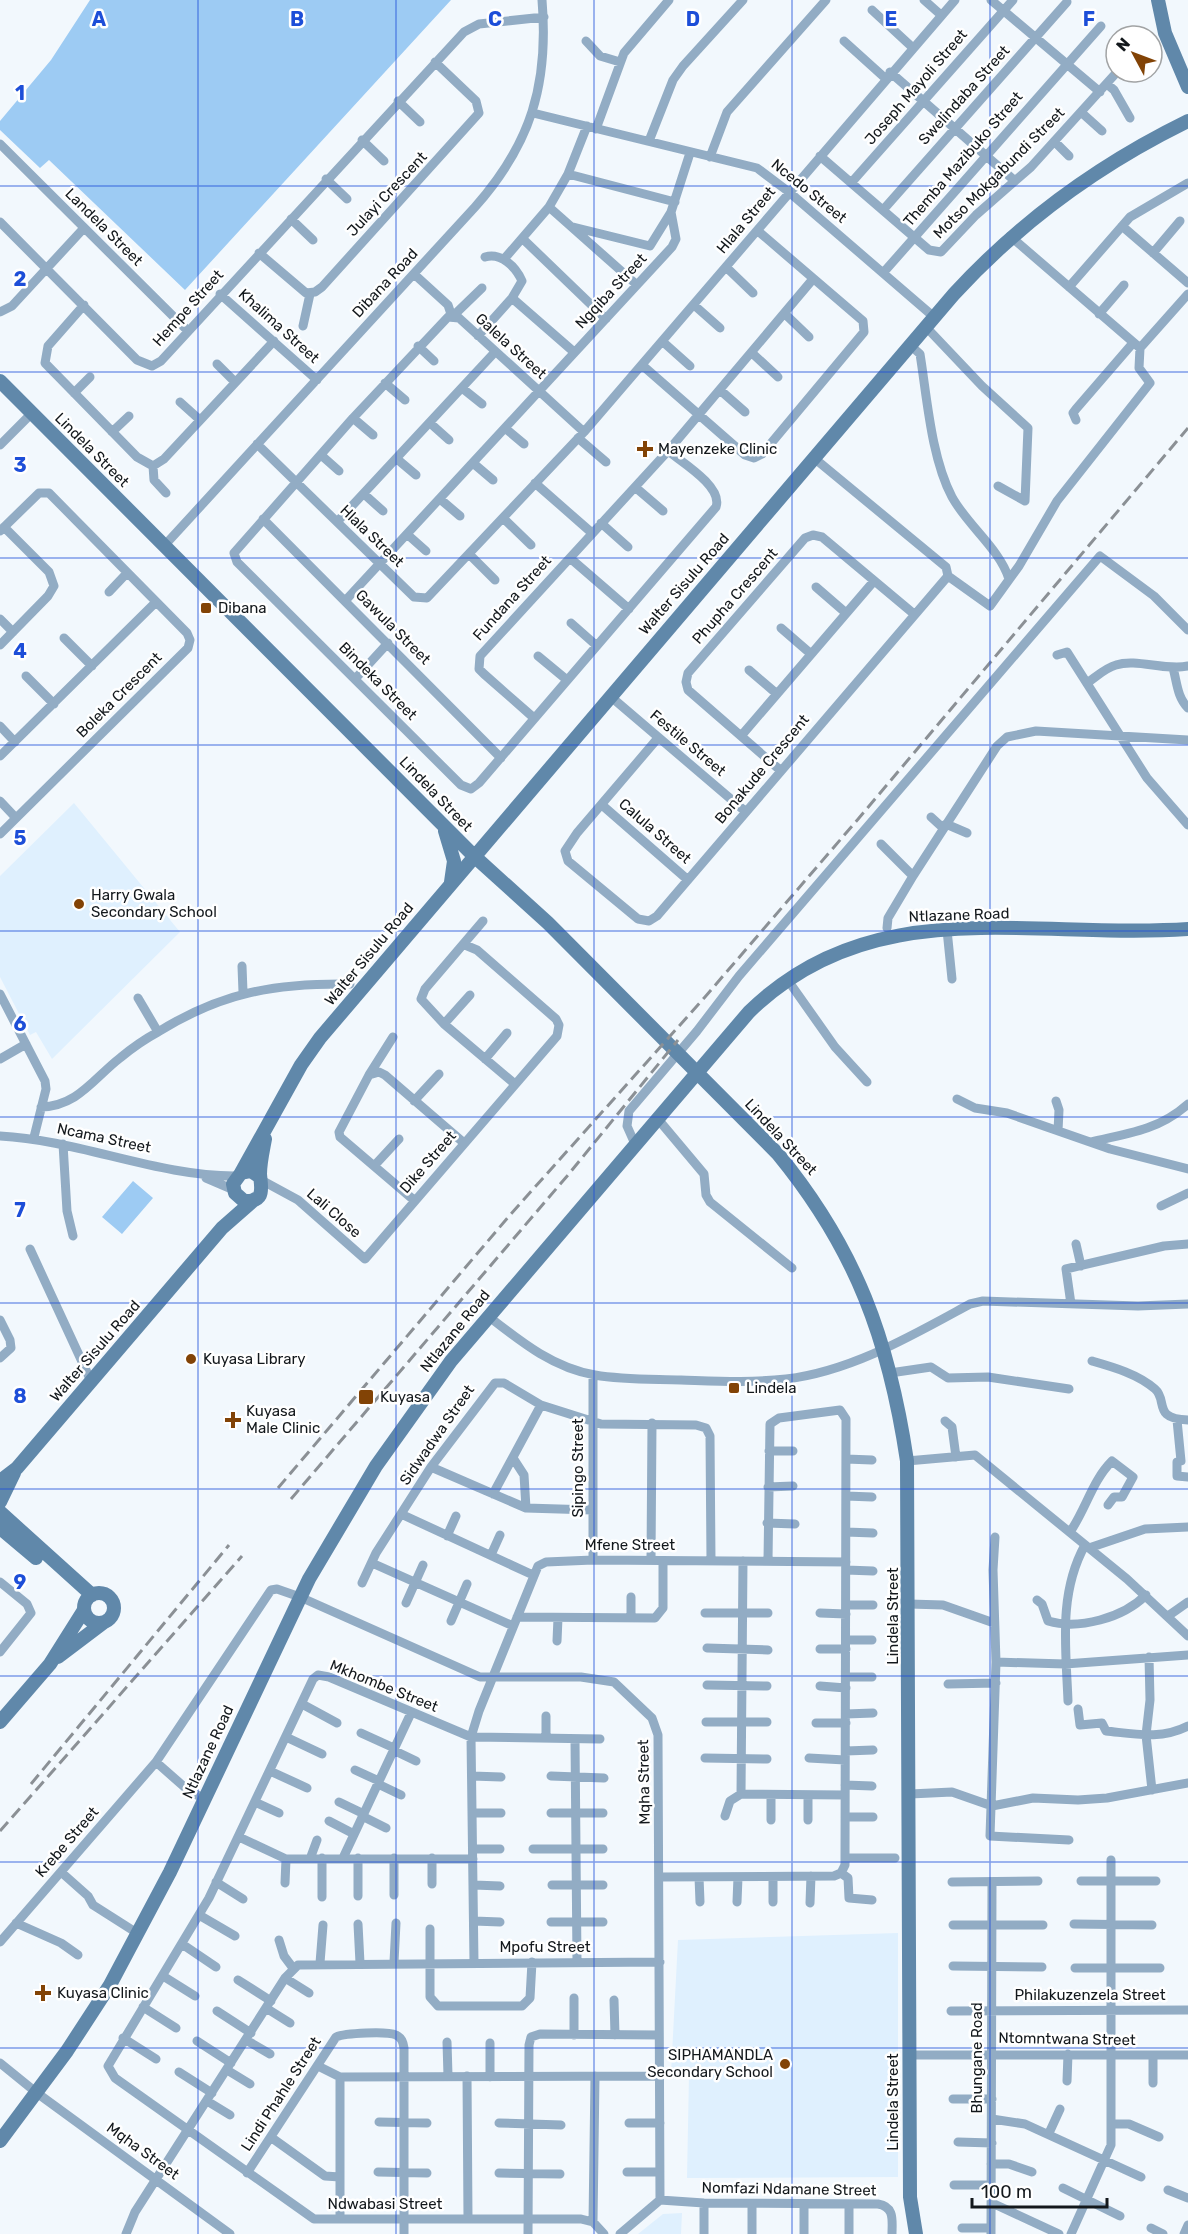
<svg xmlns="http://www.w3.org/2000/svg" width="1188" height="2234" font-family="Rubik,sans-serif">
<rect width="100%" height="100%" fill="#f2f8fd"/>
<path fill="#dff0fe" d="M74,803L180,932L52,1059L36,1032L30,1035L0,977V876Z
M898,1933V2177L687,2178L689,2074L671,2073L678,1940Z
M682,2213L681,2234H638L663,2214Z"/>
<path fill="#9dcbf3" d="M90,0H451L185,290L49,160L40,168L0,130V121L51,60Z
M133,1181L153,1198L122,1234L102,1217Z"/>
<g fill="none" stroke-linecap="round" stroke-linejoin="round">
<path stroke="#92acc4" stroke-width="9" d="M924,0L941,15
M991,0L1100,92
M872,10L912,47
M586,41L600,56L620,62
M844,41L885,78
M890,72L1015,181
M1107,84L1114,90L1130,118
M398,101L420,122
M533,113L757,168L789,192L934,317
M1082,113L1102,131
M596,129L624,53L669,0
M362,140L384,161
M649,141L673,80L683,66L743,0
M1055,142L1069,156
M0,144L188,331
M820,156L929,250L941,252L976,215L1031,167L1117,72
M710,157L727,112L826,0
M568,174L675,202
M326,179L347,199
M851,183L1013,0
M549,207L637,285
M883,210L1067,2
M291,219L313,240
M0,222L137,360L152,366L161,361L464,32L479,24L544,17
M1122,226L1188,283
M573,227L650,246L671,212
M1010,236L1140,348L1188,294
M523,239L606,319
M259,253L306,293L315,292L322,287L479,113L476,101L435,62
M1153,253L1180,221
M505,258L549,207L568,174L587,126
M726,267L753,293
M883,273L1101,26
M414,274L448,305L452,317L482,288
M1069,287L1130,217L1188,183
M220,294L317,380
M512,298L574,352
M84,305L48,346L45,363L137,457L153,466L164,459L274,341
M694,305L720,328
M0,312L12,306L84,228
M785,314L809,337
M1099,314L1124,285
M303,326L310,294
M926,327L982,386L1028,428L1025,501L998,486
M478,336L512,298L522,281C516,267 501,252 485,257
M662,341L690,366
M910,345L920,354C927,397 931,457 952,497C968,526 999,548 1009,579
M418,346L434,361
M752,353L778,377
M217,364L235,382
M642,365L745,455L754,458L762,454L864,332L863,321L758,231
M385,383L405,400
M462,388L482,404
M720,390L745,412
M74,393L90,377
M180,402L200,420
M353,418L373,435
M1076,420L1073,413L1076,409L1133,343
M430,423L449,440
M505,428L524,444
M112,432L129,416
M584,432L459,318L448,317L353,418L234,553L237,562L461,785L471,789L479,783L716,507C723,487 683,463 668,451
M578,438L606,462
M257,444L414,597L427,598L584,432L955,0
M0,445L32,413
M321,455L339,471
M814,458L946,567L948,576
M397,459L416,475
M473,463L493,480
M153,466L154,480L166,493
M535,483L592,533
M635,487L663,511
M364,494L383,511
M440,499L460,516
M503,518L531,545
M263,519L501,758
M337,522L495,352
M601,523L628,547
M0,531L39,493H49L187,633L190,640L188,648L0,834
M408,535L426,551
M164,546L475,207C531,144 549,84 542,0
M470,555L495,580
M570,558L629,609
M948,576L990,606L1019,566L1057,501L1150,383L1139,368L1140,348
M816,587L846,613
M109,592L127,573
M345,601L672,247L676,239L671,212L690,153
M0,619L13,632
M571,623L597,646
M781,628L811,654
M64,638L92,666
M0,645L48,596L54,586L49,572L4,527
M1057,655L1067,652L1147,778L1188,825
M538,656L567,680
M1173,668C1177,682 1177,697 1188,708
M749,670L777,694
M26,676L54,704
M355,679L388,643
M1087,683C1096,677 1105,668 1116,665C1136,658 1165,671 1188,666
M610,696L746,812
M534,718L484,674L479,669L480,656L668,451L813,279
M0,726L15,742
M741,736L874,581
M658,738L577,833L565,851L568,861L638,919L649,921L657,916L948,576
M0,756L156,602
M780,770L688,690L686,682L688,673L805,538L813,535L822,537L914,614
M0,801L16,818
M602,805L688,880
M931,817L943,828
M946,824L967,833
M881,844L913,876L888,918L887,928
M913,876L997,746L1007,737L1036,731L1188,740
M483,921L425,989L421,999L444,1024L515,1084
M947,930L952,979
M242,966L243,992
M787,979L835,1047L867,1082
M0,994L45,1081L46,1089L34,1137
M138,998L158,1032
M444,1024L470,995
M393,1037L369,1075L339,1132L340,1137L415,1201
M0,1059L26,1044
M485,1059L507,1033
M369,1075L379,1072L385,1075L464,1143
M957,1099L975,1108L1007,1113L1110,1149L1188,1169
M414,1101L439,1074
M1056,1101L1059,1110L1058,1131
M41,1107C78,1106 94,1078 120,1058C132,1048 145,1039 158,1032C222,992 276,983 350,984
M657,1118L704,1174L706,1195L710,1202L792,1268
M0,1136C79,1140 159,1177 237,1176
M1090,1142C1127,1134 1159,1130 1188,1104
M63,1144L67,1211L73,1236
M635,1144L627,1126L629,1111L697,1031L739,976L1100,556L1154,596L1188,630
M374,1166L399,1139
M206,1178L234,1190
M263,1181L298,1200L365,1259L557,1036L559,1025L556,1019L477,950L465,945
M1161,1206L1188,1193
M1076,1244L1081,1266
M30,1249L91,1381
M1071,1304L1066,1269L1164,1246L1188,1244
M488,1316C520,1341 553,1368 595,1375C623,1380 652,1379 681,1380C715,1381 751,1383 786,1379C852,1371 913,1335 970,1304L983,1301L1138,1306L1188,1304
M0,1320L10,1340L11,1348L0,1358
M1092,1361C1113,1367 1138,1374 1155,1389C1168,1400 1152,1419 1188,1420
M890,1373L931,1367L948,1378L988,1377L1069,1389
M593,1375V1560
M1177,1420L1181,1461L1177,1462V1476L1188,1477
M945,1421L952,1427L956,1457
M769,1451H793
M513,1458L524,1475L526,1508
M846,1459L872,1460
M907,1461L975,1455L1127,1579L1188,1636
M431,1467L526,1508L592,1510
M768,1487L793,1486
M493,1494L541,1405
M846,1496L872,1497
M401,1514L533,1575
M767,1523L795,1524
M846,1532L873,1533
M1070,1532C1086,1509 1092,1481 1112,1461L1133,1477L1122,1497H1114L1108,1505
M447,1536L456,1516
M995,1537L993,1570L996,1662
M1089,1548L1145,1529L1188,1527
M491,1555L500,1535
M651,1560L652,1423
M372,1563L513,1626
M846,1570L873,1571
M0,1582L27,1604L31,1613L0,1652
M362,1583L376,1553L431,1467L495,1383H504L541,1405L601,1424L696,1425L706,1428L710,1436L711,1560
M631,1597V1618
M1037,1600L1042,1604L1048,1621C1079,1630 1123,1618 1146,1595
M406,1603L423,1565
M909,1604L943,1605L994,1623
M846,1605H873
M705,1613H768
M820,1613L846,1614
M1168,1616L1188,1602
M517,1617L655,1618L663,1608V1561
M451,1621L467,1584
M846,1640H872
M557,1641L558,1618
M707,1648L768,1650
M820,1649H846
M1149,1657L1150,1700L1146,1735L1152,1790
M846,1677H872
M948,1684L996,1683
M707,1685L767,1686
M820,1686L846,1688
M1068,1701C1066,1648 1058,1594 1085,1545
M302,1704L337,1723
M1078,1709L1080,1725L1102,1723L1106,1731C1135,1734 1161,1740 1188,1726
M846,1714L873,1713
M546,1716V1738
M706,1722H767
M816,1723H846
M361,1733L394,1748
M286,1737L322,1754
M575,1739L577,1961
M600,1739L471,1737L329,1677L318,1675L313,1679L209,1898L108,2066L115,2078L314,2219H581L593,2222L604,2234
M393,1750L416,1761
M846,1751L873,1750
M705,1758L767,1759
M809,1758L845,1760
M156,1762L190,1792L204,1798
M355,1770L379,1781
M270,1771L307,1788
M472,1776L501,1777
M551,1776L604,1778
M378,1784L401,1795
M845,1785L872,1786
M741,1794L743,1561
M910,1794L952,1792L992,1806L1033,1798L1078,1800L1107,1798L1188,1783
M771,1795V1820
M808,1795V1820
M255,1802L279,1813
M339,1802L364,1814
M472,1813H501
M551,1813H603
M362,1816L386,1828
M725,1816L730,1801L741,1794L845,1795
M845,1817H873
M329,1821L354,1834
M239,1837L286,1859H473
M1069,1840L990,1836L996,1662L1065,1664L1188,1655
M473,1849H500
M533,1849H603
M343,1858L411,1713
M845,1858H895
M310,1859L317,1840
M61,1872L88,1896L93,1905L137,1933
M841,1873L848,1878L849,1898L872,1900
M660,1877L834,1876L841,1873L845,1865L846,1419L840,1410L779,1418L770,1424L768,1560
M699,1877L700,1902
M1081,1881H1156
M216,1882L243,1899
M952,1882L1038,1881
M285,1883L286,1859
M432,1884V1858
M474,1885L500,1886
M552,1885H603
M394,1895V1858
M358,1896V1858
M322,1897V1858
M737,1902L738,1877
M773,1902V1877
M810,1903L811,1876
M199,1915L235,1936
M474,1921L500,1922
M551,1922H603
M16,1923L61,1943L78,1955
M358,1924L360,1963
M1074,1924L1152,1925
M953,1925H1043
M430,1929V1997L438,2006H522L530,1998L532,1962
M279,1940L284,1956L293,1968
M0,1942L156,1762L271,1590L277,1589L300,1597L480,1677H581L614,1682L652,1718L658,1735L660,2200
M182,1944L216,1967
M394,1962L396,1923
M474,1962L471,1737L479,1711L538,1566L546,1562L593,1560L846,1562
M320,1963L323,1925
M953,1966L1042,1967
M1075,1968H1160
M163,1976L195,1996
M285,1978L309,1993
M238,1980L271,2001
M614,2000L615,2035
M143,2007L176,2028
M266,2008L290,2023
M217,2011L251,2033
M951,2011L1188,2010
M574,2035V1998
M123,2038L156,2059
M246,2040L270,2054
M197,2041L231,2063
M447,2042L448,2076
M909,2055H1188
M0,2063L37,2093L230,2234
M318,2066L340,2077L659,2076
M227,2070L250,2084
M179,2072L212,2093
M467,2076L468,2219
M340,2077V2219
M490,2077V2043
M1067,2081L1068,2054
M1153,2083V2055
M953,2099H992
M207,2101L230,2115
M992,2119L1025,2124L1141,2177
M379,2122L427,2123
M499,2123L561,2125
M629,2123H660
M1112,2124H1129L1159,2137
M1049,2133L1060,2109
M272,2138L325,2176L340,2177
M958,2142L992,2143
M991,2164H1009L1032,2172
M378,2172L427,2173
M627,2172H659
M247,2173L336,2037C345,2033 387,2031 396,2035C402,2038 403,2042 404,2048V2234
M499,2173L560,2174
M954,2185H991
M1063,2188L1120,2216
M1168,2190L1188,2198
M660,2200L704,2203L878,2204C895,2207 892,2220 892,2234
M704,2203V2234
M992,2203L1059,2234
M804,2204V2234
M593,2222L595,2076
M962,2228H991
M1151,2228L1163,2234
M126,2234L135,2212L285,1978L298,1965L660,1962
M528,2234L529,2045L531,2037L540,2034L659,2035
M620,2234L660,2200
M752,2234V2204
M849,2234V2204
M991,2234L992,1882
M1071,2234L1111,2145V1860
M1184,2234L1188,2225"/>
<path stroke="#6088aa" stroke-width="14" d="M1158,0L1165,33L1188,87
M0,381L474,856L548,923L778,1154C856,1249 889,1340 907,1461L910,2197L916,2234
M445,831L454,861L451,882
M241,1173L301,1065L320,1038L954,294C1022,220 1098,165 1188,121
M260,1177L251,1171L241,1173L233,1184L235,1193L244,1201C266,1202 261,1188 260,1174C260,1163 263,1150 265,1139
M0,1481L17,1468L222,1228L255,1199
M0,1502L14,1473
M0,1512L92,1595
M0,1528L36,1558
M84 1608a15 15 0 1 1 30 0a15 15 0 1 1-30 0Z
M58,1657L103,1623
M0,1722L50,1664L84,1610
M0,2141L67,2051L110,1985L170,1872L309,1579L376,1466L451,1361L749,1012C873,890 1032,940 1188,929"/>
<path stroke="#8b9095" stroke-width="3" stroke-dasharray="12 6" stroke-linecap="butt" d="M278,1488L510,1215L705,997L859,818L1188,428
M291,1499L568,1175L678,1040
M31,1784L229,1545
M0,1831L242,1556"/>
</g>
<path fill="none" stroke="#1d4ed8" stroke-width="1.5" stroke-opacity="0.55" d="M198,0V2234M396,0V2234M594,0V2234M792,0V2234M990,0V2234M0,186H1188M0,372H1188M0,558H1188M0,745H1188M0,931H1188M0,1117H1188M0,1303H1188M0,1489H1188M0,1676H1188M0,1862H1188M0,2048H1188"/>
<g fill="#824306" stroke="#fff" stroke-width="2">
<path d="M642 440h6v6h6v6h-6v6h-6v-6h-6v-6h6z"/>
<rect x="200" y="602" width="12" height="12" rx="3"/>
<circle cx="79" cy="904" r="6"/>
<circle cx="191" cy="1359" r="6"/>
<rect x="728" y="1382" width="12" height="12" rx="3"/>
<rect x="358" y="1389" width="16" height="16" rx="3"/>
<path d="M230 1411h6v6h6v6h-6v6h-6v-6h-6v-6h6z"/>
<path d="M40 1984h6v6h6v6h-6v6h-6v-6h-6v-6h6z"/>
<circle cx="785" cy="2064" r="6"/>
</g>
<g text-anchor="middle" stroke-width="5" stroke-linejoin="round" paint-order="stroke">
<g font-size="15" fill="#13181c" stroke="#fff">
<text transform="translate(916 87) rotate(-49)" y="5">Joseph Mayoli Street</text>
<text transform="translate(964 95) rotate(-48)" y="5">Swelindaba Street</text>
<text transform="translate(963 159) rotate(-49)" y="5">Themba Mazibuko Street</text>
<text transform="translate(999 173) rotate(-45)" y="5">Motso Mokgabundi Street</text>
<text transform="translate(809 191) rotate(39)" y="5">Ncedo Street</text>
<text transform="translate(387 194) rotate(-47)" y="5">Julayi Crescent</text>
<text transform="translate(746 220) rotate(-50)" y="5">Hlala Street</text>
<text transform="translate(104 227) rotate(45)" y="5">Landela Street</text>
<text transform="translate(385 283) rotate(-47)" y="5">Dibana Road</text>
<text transform="translate(611 291) rotate(-47)" y="5">Ngqiba Street</text>
<text transform="translate(188 308) rotate(-48)" y="5">Hempe Street</text>
<text transform="translate(279 326) rotate(42)" y="5">Khalima Street</text>
<text transform="translate(511 346) rotate(42)" y="5">Galela Street</text>
<text transform="translate(92 450) rotate(45)" y="5">Lindela Street</text>
<text transform="translate(372 536) rotate(44)" y="5">Hlala Street</text>
<text transform="translate(684 584) rotate(-49)" y="5">Walter Sisulu Road</text>
<text transform="translate(735 596) rotate(-49)" y="5">Phupha Crescent</text>
<text transform="translate(512 598) rotate(-48)" y="5">Fundana Street</text>
<text transform="translate(393 627) rotate(45)" y="5">Gawula Street</text>
<text transform="translate(378 681) rotate(45)" y="5">Bindeka Street</text>
<text transform="translate(119 695) rotate(-45)" y="5">Boleka Crescent</text>
<text transform="translate(688 743) rotate(40)" y="5">Festile Street</text>
<text transform="translate(762 769) rotate(-50)" y="5">Bonakude Crescent</text>
<text transform="translate(436 794) rotate(46)" y="5">Lindela Street</text>
<text transform="translate(655 831) rotate(41)" y="5">Calula Street</text>
<text transform="translate(959 915) rotate(-2)" y="5">Ntlazane Road</text>
<text transform="translate(369 954) rotate(-50)" y="5">Walter Sisulu Road</text>
<text transform="translate(781 1137) rotate(47)" y="5">Lindela Street</text>
<text transform="translate(104 1138) rotate(12)" y="5">Ncama Street</text>
<text transform="translate(428 1162) rotate(-49)" y="5">Dike Street</text>
<text transform="translate(334 1213) rotate(41)" y="5">Lali Close</text>
<text transform="translate(455 1331) rotate(-51)" y="5">Ntlazane Road</text>
<text transform="translate(95 1351) rotate(-49)" y="5">Walter Sisulu Road</text>
<text transform="translate(437 1435) rotate(-55)" y="5">Sidwadwa Street</text>
<text transform="translate(578 1468) rotate(-90)" y="5">Sipingo Street</text>
<text x="630" y="1550">Mfene Street</text>
<text transform="translate(893 1616) rotate(-90)" y="5">Lindela Street</text>
<text transform="translate(384 1686) rotate(22)" y="5">Mkhombe Street</text>
<text transform="translate(208 1752) rotate(-65)" y="5">Ntlazane Road</text>
<text transform="translate(644 1782) rotate(-91)" y="5">Mqha Street</text>
<text transform="translate(67 1842) rotate(-49)" y="5">Krebe Street</text>
<text x="545" y="1952">Mpofu Street</text>
<text x="1090" y="2000">Philakuzenzela Street</text>
<text transform="translate(1067 2039) rotate(1)" y="5">Ntomntwana Street</text>
<text transform="translate(977 2058) rotate(-90)" y="5">Bhungane Road</text>
<text transform="translate(281 2094) rotate(-57)" y="5">Lindi Phahle Street</text>
<text transform="translate(893 2102) rotate(-90)" y="5">Lindela Street</text>
<text transform="translate(143 2151) rotate(36)" y="5">Mqha Street</text>
<text transform="translate(789 2189) rotate(1)" y="5">Nomfazi Ndamane Street</text>
<text x="385" y="2209">Ndwabasi Street</text>
</g>
<g font-size="15" fill="#13181c" stroke="#fff" text-anchor="start">
<text x="658" y="454">Mayenzeke Clinic</text>
<text x="218" y="613">Dibana</text>
<text x="91" y="900">Harry Gwala<tspan x="91" dy="17">Secondary School</tspan></text>
<text x="203" y="1364">Kuyasa Library</text>
<text x="746" y="1393">Lindela</text>
<text x="380" y="1402">Kuyasa</text>
<text x="246" y="1416">Kuyasa<tspan x="246" dy="17">Male Clinic</tspan></text>
<text x="57" y="1998">Kuyasa Clinic</text>
<text x="773" y="2060" text-anchor="end">SIPHAMANDLA<tspan x="773" dy="17">Secondary School</tspan></text>
</g>
</g>
<g font-size="20" text-anchor="middle" font-weight="bold" fill="#1d4ed8" stroke="#fff" stroke-width="5" stroke-linejoin="round" paint-order="stroke">
<text x="99" y="26">A</text>
<text x="297" y="26">B</text>
<text x="495" y="26">C</text>
<text x="693" y="26">D</text>
<text x="891" y="26">E</text>
<text x="1089" y="26">F</text>
<text x="20" y="100">1</text>
<text x="20" y="286">2</text>
<text x="20" y="472">3</text>
<text x="20" y="658">4</text>
<text x="20" y="845">5</text>
<text x="20" y="1031">6</text>
<text x="20" y="1217">7</text>
<text x="20" y="1403">8</text>
<text x="20" y="1589">9</text>
</g>
<g transform="translate(1134 54) rotate(311)"><circle r="28" fill="#ffffff" stroke="#a1a3a4" stroke-width="1.5"/>
<path d="M0-4.5L10 22L0 15L-10 22Z" fill="#824306"/>
<text y="-9" font-size="16" font-weight="bold" text-anchor="middle" fill="#13181c">N</text>
</g>
<path d="M972 2198v9h135v-9" fill="none" stroke="#13181c" stroke-width="3"/>
<text x="981" y="2198" font-size="18" fill="#13181c" stroke="#ffffff" stroke-width="4.5" paint-order="stroke">100 m</text>
</svg>
